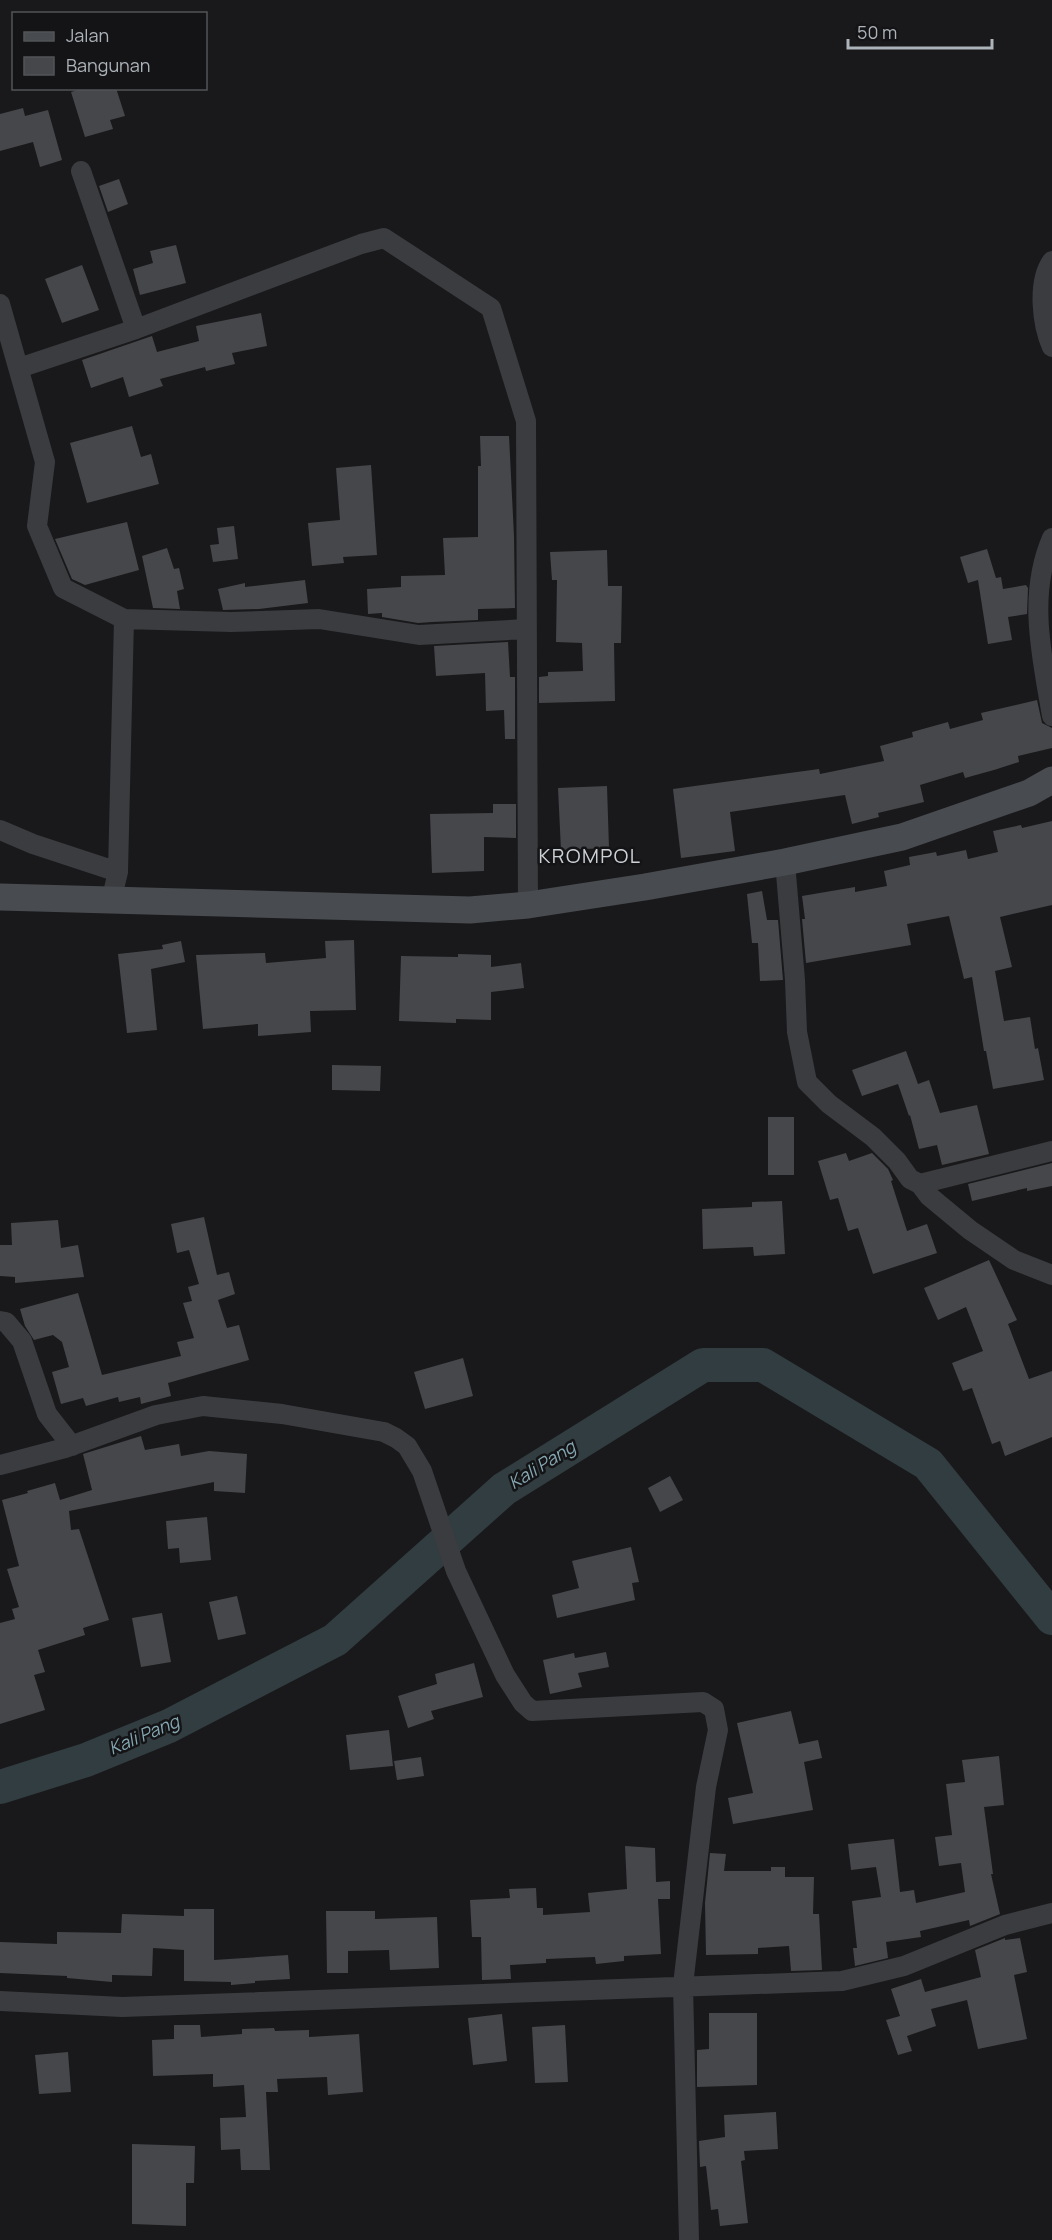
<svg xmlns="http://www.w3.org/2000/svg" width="1052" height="2240" font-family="Manrope,sans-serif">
<rect width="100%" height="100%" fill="#19191b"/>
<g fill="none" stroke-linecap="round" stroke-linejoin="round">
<path stroke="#313d40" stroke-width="34" d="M0,1787L86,1760L169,1726L335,1640L504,1489L703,1365H763L928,1464L1052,1618"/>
</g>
<path fill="#46474a" d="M84,88H116L125,116L110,120L113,129L85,137L71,92Z
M23,108L25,116L48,110L62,160L40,167L33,142L0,151V114Z
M119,179L128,204L108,212L99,186Z
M176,245L186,283L140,295L133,269L153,263L150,251Z
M82,265L99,310L62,323L45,279Z
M261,313L267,346L232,353L235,364L206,371L205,367L160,379L163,386L129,397L123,377L91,388L82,360L152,336L157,352L199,341L196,326Z
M132,426L141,457L151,454L159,484L87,503L70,443Z
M480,436H509L514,536L515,608L478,609V620L432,622L418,623L382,617V613L368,614L367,589L401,587V576L445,575L443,538L478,537V466H481Z
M371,465L377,555L343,557L344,563L312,566L308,523L340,520L336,468Z
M127,522L139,570L85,585L72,579L55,539Z
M234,526L238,559L213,562L210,545L219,544L217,528Z
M167,548L174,569L179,568L184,589L177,591L180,609L153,608L142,556Z
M987,549L996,578L1001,577L1003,589L1026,585L1028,588L1027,614L1008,617L1012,640L988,644L978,580L968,583L960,557Z
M607,550L608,586H622L621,643H614L615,701L539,703V677L548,676V672L583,671L582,643L556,642L557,580H552L550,552Z
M305,580L308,603L259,609L223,610L218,589L245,583V587Z
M508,642L510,677H515V739H505L504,710L486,711L485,673L436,676L434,646Z
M1037,700L1042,723L1052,728V748L1018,756L1019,762L994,770L965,778L963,772L920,785L924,802L878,813L879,817L852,824L845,795L730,812L735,851L681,858L673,789L819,769L820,774L884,761L880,746L913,737L912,732L948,722L950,729L983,720L981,713Z
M607,786L609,848L561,850L558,788Z
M493,804H516V838L484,837V871L432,873L430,814L493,813Z
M1052,821V905L1000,917L1012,967L995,971L1004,1021L1030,1017L1035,1049L1038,1048L1044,1080L993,1089L986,1051H984L972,977L964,979L949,916L907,924L911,945L806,963L802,919H805L802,896L855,887V892L887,886L884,871L910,865L909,857L936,852L937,856L966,850L968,859L998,852L993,831L1021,825L1022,828Z
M762,891L767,920H778L783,980L760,981L758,943H752L747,894Z
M354,940L356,1010L310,1011L311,1032L258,1036V1024L203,1029L196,955L265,953L266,963L326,958L325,941Z
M181,941L185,962L151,969L157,1030L127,1033L118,954L163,949L162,945Z
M458,954L491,955V967L521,963L524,988L491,992V1020L456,1019V1023L399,1021L401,956L458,957Z
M906,1051L918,1084L929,1080L940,1113L977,1105L989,1154L942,1165L937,1145L919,1149L910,1115L909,1116L898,1084L862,1096L852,1070Z
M332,1065L381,1066L380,1091L332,1090Z
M768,1117H794V1175H768Z
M846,1153L849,1161L872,1153L888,1169L893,1180L891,1181L907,1231L927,1224L937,1253L873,1274L858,1228L848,1231L838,1198L830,1200L818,1161Z
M1052,1163V1186L1027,1191V1188L972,1201L968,1184Z
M782,1201L785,1254L754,1256L753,1247L703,1249L702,1209L752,1207V1202Z
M204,1217L217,1275L229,1272L235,1294L218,1300L227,1328L239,1325L249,1360L168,1383L171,1396L141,1404L140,1397L119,1402L118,1397L86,1406L83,1398L61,1404L52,1372L69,1367L62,1342L53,1335L34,1340L25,1326L20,1309L78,1293L102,1375L181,1356L177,1342L194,1338L183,1303L192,1301L188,1287L199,1284L189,1250L177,1253L171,1224Z
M58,1220L61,1248L78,1245L84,1277L15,1283V1277L0,1276V1245H12L11,1223Z
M989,1260L1017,1320L1008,1324L1029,1379L1052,1371V1437L1005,1456L1000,1441L992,1444L972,1388L963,1391L952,1363L983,1351L966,1307L938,1320L924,1288Z
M463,1358L473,1396L425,1409L414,1372Z
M141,1436L145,1450L179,1444L181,1456L209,1451L247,1454L245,1493L214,1491V1482L69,1511L71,1530L79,1529L109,1620L83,1628L85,1635L38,1650L45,1672L34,1675L45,1710L0,1724V1623L15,1619L12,1609L19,1607L7,1569L19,1566L2,1500L28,1493L27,1491L55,1483L60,1500L92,1490L83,1454Z
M670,1476L683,1500L660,1512L648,1488Z
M207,1517L211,1560L180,1563L179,1548L168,1549L166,1521Z
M631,1547L639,1582L632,1583L635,1600L557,1618L552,1595L579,1588L572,1561Z
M237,1596L246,1634L218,1640L209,1602Z
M162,1613L171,1662L141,1667L132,1618Z
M606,1652L609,1667L578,1673L582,1687L550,1694L543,1660L574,1653L575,1658Z
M474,1663L483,1697L431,1711L434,1719L408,1728L398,1696L437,1684L435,1674Z
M791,1711L799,1744L818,1740L822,1758L804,1762L813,1810L733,1824L728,1798L753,1793L737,1723Z
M389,1730L393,1766L350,1770L346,1735Z
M999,1756L1004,1805L984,1807L993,1874H991L1000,1914L970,1926L969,1920L920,1931L921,1937L886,1942L888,1958L855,1966L853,1948H857L852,1901L881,1897L876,1867L851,1870L848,1844L894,1839L900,1892L914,1890L916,1903L965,1892L961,1863L939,1866L935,1837L952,1835L946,1784L965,1782L962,1760Z
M421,1757L424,1776L397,1780L394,1761Z
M625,1846L655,1848L656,1882L670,1881V1899H658L661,1954L624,1956V1961L596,1964L595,1957L546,1959V1963L510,1965L511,1979L482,1980L481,1937H472L470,1900L510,1898L509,1889L536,1888L537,1908H543V1915L590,1912L588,1893L627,1889Z
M710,1853L726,1854L724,1871H771V1867H785V1877H814L813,1914H819L822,1970L791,1971L789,1946L758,1948V1954L706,1955L705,1903Z
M184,1909H214V1960L288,1955L290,1979L255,1981V1983L231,1985V1982L184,1981V1950L153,1948L152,1976L112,1975V1982L67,1978V1976L0,1973V1942L57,1944V1932L121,1933L122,1914L184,1916Z
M326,1911H375V1919L437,1917L439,1968L390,1970L389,1950L348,1951V1973H327Z
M1005,1938V1940L1020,1938L1027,1972L1014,1975L1027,2039L978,2049L967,2000L931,2009L936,2026L907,2036L912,2051L898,2055L886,2020L900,2016L891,1989L921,1979L925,1992L981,1977L975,1950Z
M709,2013H757V2085L697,2087V2050L709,2049Z
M502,2014L507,2061L473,2065L468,2018Z
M174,2025H200L201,2037L242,2034V2029L274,2028L275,2031L309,2030V2037L359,2034L363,2092L328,2095L327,2077L277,2079L278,2092H266L270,2170H241L240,2149L221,2150L220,2118L246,2117L244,2085L213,2087V2074L153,2076L152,2040L174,2039Z
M565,2025L568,2082L535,2083L532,2027Z
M68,2052L71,2092L39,2094L35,2055Z
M776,2112L778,2149L744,2151L745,2160L741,2161L748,2223L720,2226L718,2209L711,2210L706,2166L700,2167L699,2141L725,2137L724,2115Z
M132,2144L195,2146L194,2183H186V2226L132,2224Z"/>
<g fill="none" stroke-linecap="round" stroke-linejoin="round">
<path stroke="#3a3c3f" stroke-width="20" d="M81,171L136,329
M1052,261C1037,282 1042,325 1052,347
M0,304L45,462L37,526L63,588L124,619L118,872L111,901
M19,368L136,329L361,244L384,238L491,308L526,421L528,905
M1052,538C1027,595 1042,657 1052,716
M124,619L231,622L319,619L419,635L526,629
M0,830L33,844L118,872
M785,862L795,980L797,1032L807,1082L829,1104L873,1137L897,1161L910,1179L920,1184L929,1196L970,1230L1014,1260L1052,1275
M920,1184L1052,1151
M0,1321L6,1322L22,1341L47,1414L72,1446
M0,1465L65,1448L156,1415L203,1406L282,1414L384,1432L396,1438L407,1446L422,1471L456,1571L505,1675L523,1703L532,1711L703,1702L714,1709L718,1730L706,1787L683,1985L689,2240
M0,2001L122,2007L842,1981L904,1966L1005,1925L1052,1913"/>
<path stroke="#484b4f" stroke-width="27" d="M0,897L470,910L528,905L645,887L785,862L902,837L1029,793L1052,780"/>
</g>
<g text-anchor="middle" stroke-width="5" stroke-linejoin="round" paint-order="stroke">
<g font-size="18" font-style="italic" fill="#85a7b2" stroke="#141416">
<text transform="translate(542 1465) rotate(-32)" y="6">Kali Pang</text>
<text transform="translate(144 1735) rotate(-23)" y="6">Kali Pang</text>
</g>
<g font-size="20" letter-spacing="1.5" fill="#ccd1d6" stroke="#141416">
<text x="590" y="863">KROMPOL</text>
</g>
</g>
<rect x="12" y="12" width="195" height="78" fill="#141416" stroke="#515457" stroke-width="1.5"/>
<rect x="24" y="32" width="30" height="9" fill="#484b4f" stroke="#515457" stroke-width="1.5"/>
<text x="66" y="42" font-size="18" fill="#acb3b9">Jalan</text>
<rect x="24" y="57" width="30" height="18" fill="#46474a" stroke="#515457" stroke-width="1.5"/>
<text x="66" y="72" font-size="18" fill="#acb3b9">Bangunan</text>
<path d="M848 39v9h144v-9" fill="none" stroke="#acb3b9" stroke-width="3"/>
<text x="857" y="39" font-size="18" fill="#acb3b9" stroke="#141416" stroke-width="4.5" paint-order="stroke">50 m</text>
</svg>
